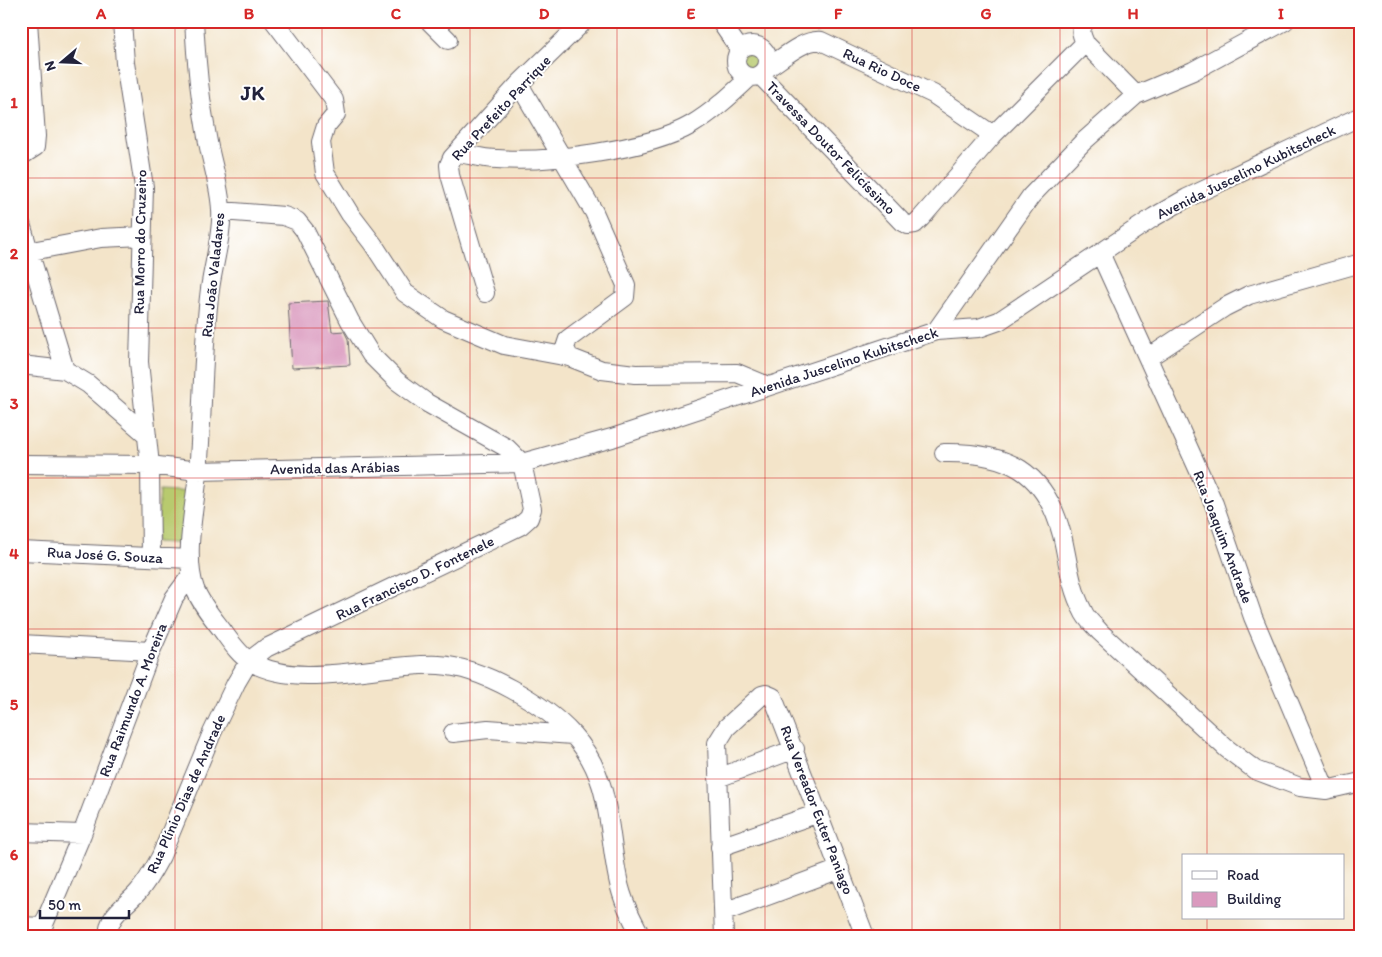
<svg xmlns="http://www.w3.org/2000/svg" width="1382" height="957" font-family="Itim,sans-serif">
<rect width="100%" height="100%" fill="#fff"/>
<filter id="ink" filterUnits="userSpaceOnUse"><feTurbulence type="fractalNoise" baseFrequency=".02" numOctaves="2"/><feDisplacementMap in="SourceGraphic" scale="10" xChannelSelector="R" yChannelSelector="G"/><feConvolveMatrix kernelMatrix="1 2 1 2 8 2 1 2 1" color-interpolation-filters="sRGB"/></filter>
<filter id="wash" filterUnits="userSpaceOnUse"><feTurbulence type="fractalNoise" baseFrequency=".0096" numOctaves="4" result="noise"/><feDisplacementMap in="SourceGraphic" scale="20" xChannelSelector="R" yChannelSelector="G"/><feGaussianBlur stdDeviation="1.12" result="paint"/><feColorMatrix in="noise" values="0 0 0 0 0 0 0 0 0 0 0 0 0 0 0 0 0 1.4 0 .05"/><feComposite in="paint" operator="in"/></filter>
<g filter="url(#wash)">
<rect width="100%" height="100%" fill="#f3e4c9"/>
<path fill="#b8ca6e" stroke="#6d7654" d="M747,48L758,49L764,55L765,68L744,73L739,65V55Z
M160,490L190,492L186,544L156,542Z"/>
<g id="blocks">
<path fill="#da99be" d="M328,301L332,332L344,331L348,339L350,365L292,368L288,303Z"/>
</g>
</g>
<g filter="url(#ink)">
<use href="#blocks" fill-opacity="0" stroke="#6b666d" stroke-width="1"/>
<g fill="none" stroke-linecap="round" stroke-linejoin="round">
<defs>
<path id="minor" d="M122,21L125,63L144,187L139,362L150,465L151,557
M194,21C196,60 200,99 207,137C211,161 220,186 221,210C223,232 213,266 210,289C202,350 203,412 198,473C195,507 183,556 195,589C201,604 212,617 222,630C230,641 239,655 251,662C301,691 382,662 439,665C481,667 544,703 573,735C612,778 607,827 618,879C622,900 631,917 641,936
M274,21L334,100L336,114L326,126L321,142L325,173L350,214L373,244L405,293L443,319L504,345L569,357L602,370L635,374L737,373L768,386
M429,21L448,40
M720,21L740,50
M1086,21C1079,29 1081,34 1085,43L1136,95
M736 61a16 16 0 1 1 32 0a16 16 0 1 1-32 0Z
M767,68C782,59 803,39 821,41L933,94L993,135
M760,75L902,222L908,225L915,224L921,218L993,135L1085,43
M519,84L594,212L626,285L625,297L568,339L565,348L569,357
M459,153C471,155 484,159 497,159C546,163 648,150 691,125C712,113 732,94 750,77
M21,156L35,147L36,136L28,21
M21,224L65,370
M21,253L101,238L142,236
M1100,253L1214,504L1253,617L1326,790
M485,293L450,175L449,165L452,158L519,84L584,21
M936,331L1031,196L1083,142L1136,95L1193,71L1285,21
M1148,358L1225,307L1249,295L1361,263
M21,365L65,370L88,384L147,435
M944,453C1007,452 1045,470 1062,535C1068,560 1070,587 1083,611C1086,619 1094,625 1100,632L1226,748L1255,770L1300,787L1326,790L1361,782
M21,464L150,465L198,471L522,463L612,438L936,331L979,328L999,321L1154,217L1187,198L1361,116
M21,551L190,559
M21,644L151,651
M453,733L488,729L573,735
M718,778L795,749
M21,832L82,834
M720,847L819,813
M724,912L840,869
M21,926L42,927
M39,936L82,834L151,651L174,598L191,575
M109,936C106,916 127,905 138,892C148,881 154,869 161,856L212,733L236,683L249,661L266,648L520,526L529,518L532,509L522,463L507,448L427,403L397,381L371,355L350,321L305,231L297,221L284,216L222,211
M724,936L717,743L727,727L762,695L766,694L773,697L865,936"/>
</defs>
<use href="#minor" stroke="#6b666d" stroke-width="20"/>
<use href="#minor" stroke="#fff" stroke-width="18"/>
</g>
</g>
<path fill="none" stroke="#d62828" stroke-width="1" stroke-opacity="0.55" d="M175,21V936M322,21V936M470,21V936M617,21V936M765,21V936M912,21V936M1060,21V936M1207,21V856M21,178H1361M21,328H1361M21,478H1361M21,629H1361M21,779H1361M1207,918V936"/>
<g text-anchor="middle" stroke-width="4" stroke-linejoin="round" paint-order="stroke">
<g font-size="15" fill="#22223b" stroke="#fff">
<text transform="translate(882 70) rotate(25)" y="5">Rua Rio Doce</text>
<text transform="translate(501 108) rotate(-47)" y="5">Rua Prefeito Parrique</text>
<text transform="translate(831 148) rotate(46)" y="5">Travessa Doutor Felicíssimo</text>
<text transform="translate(1246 172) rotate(-26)" y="5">Avenida Juscelino Kubitscheck</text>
<text transform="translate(140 242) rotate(-89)" y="5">Rua Morro do Cruzeiro</text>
<text transform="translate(213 275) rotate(-84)" y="5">Rua João Valadares</text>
<text transform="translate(844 362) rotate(-18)" y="5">Avenida Juscelino Kubitscheck</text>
<text transform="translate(335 468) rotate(-1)" y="5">Avenida das Arábias</text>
<text transform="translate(1223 537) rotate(69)" y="5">Rua Joaquim Andrade</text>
<text transform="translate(105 555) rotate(3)" y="5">Rua José G. Souza</text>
<text transform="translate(415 578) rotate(-26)" y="5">Rua Francisco D. Fontenele</text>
<text transform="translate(133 700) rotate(-69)" y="5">Rua Raimundo A. Moreira</text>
<text transform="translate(186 794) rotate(-66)" y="5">Rua Plínio Dias de Andrade</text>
<text transform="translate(817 810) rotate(69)" y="5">Rua Vereador Euter Paniago</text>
</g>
<g font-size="20" font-weight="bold" letter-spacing="1" fill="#22223b" stroke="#fff">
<text x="253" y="100">JK</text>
</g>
</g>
<rect width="1382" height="957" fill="none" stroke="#fff" stroke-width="55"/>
<rect x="1182" y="854" width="162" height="65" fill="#ffffff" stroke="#a7a7b1"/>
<rect x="1192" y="871" width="25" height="8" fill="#ffffff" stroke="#a7a7b1"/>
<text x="1227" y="880" font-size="15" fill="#22223b">Road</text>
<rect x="1192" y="892" width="25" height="15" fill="#da99be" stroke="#a7a7b1"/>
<text x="1227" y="904" font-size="15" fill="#22223b">Building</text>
<g transform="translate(62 62) rotate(251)" stroke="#ffffff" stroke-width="4" paint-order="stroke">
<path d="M0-4L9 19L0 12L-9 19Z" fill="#22223b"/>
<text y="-8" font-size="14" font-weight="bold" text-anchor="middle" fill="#22223b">N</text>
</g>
<path d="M40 910v8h89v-8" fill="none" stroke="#22223b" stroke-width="2.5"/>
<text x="48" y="910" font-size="15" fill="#22223b" stroke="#ffffff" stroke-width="4" paint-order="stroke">50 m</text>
<rect x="28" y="28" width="1326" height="902" fill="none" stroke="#d62828" stroke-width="2"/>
<g font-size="16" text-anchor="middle" font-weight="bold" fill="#d62828">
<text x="101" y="19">A</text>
<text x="249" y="19">B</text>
<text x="396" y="19">C</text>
<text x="544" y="19">D</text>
<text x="691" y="19">E</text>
<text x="838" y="19">F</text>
<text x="986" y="19">G</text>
<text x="1133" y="19">H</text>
<text x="1281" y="19">I</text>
<text x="14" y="108">1</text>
<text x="14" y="259">2</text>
<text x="14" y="409">3</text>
<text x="14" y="559">4</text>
<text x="14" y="710">5</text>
<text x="14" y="860">6</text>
</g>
</svg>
